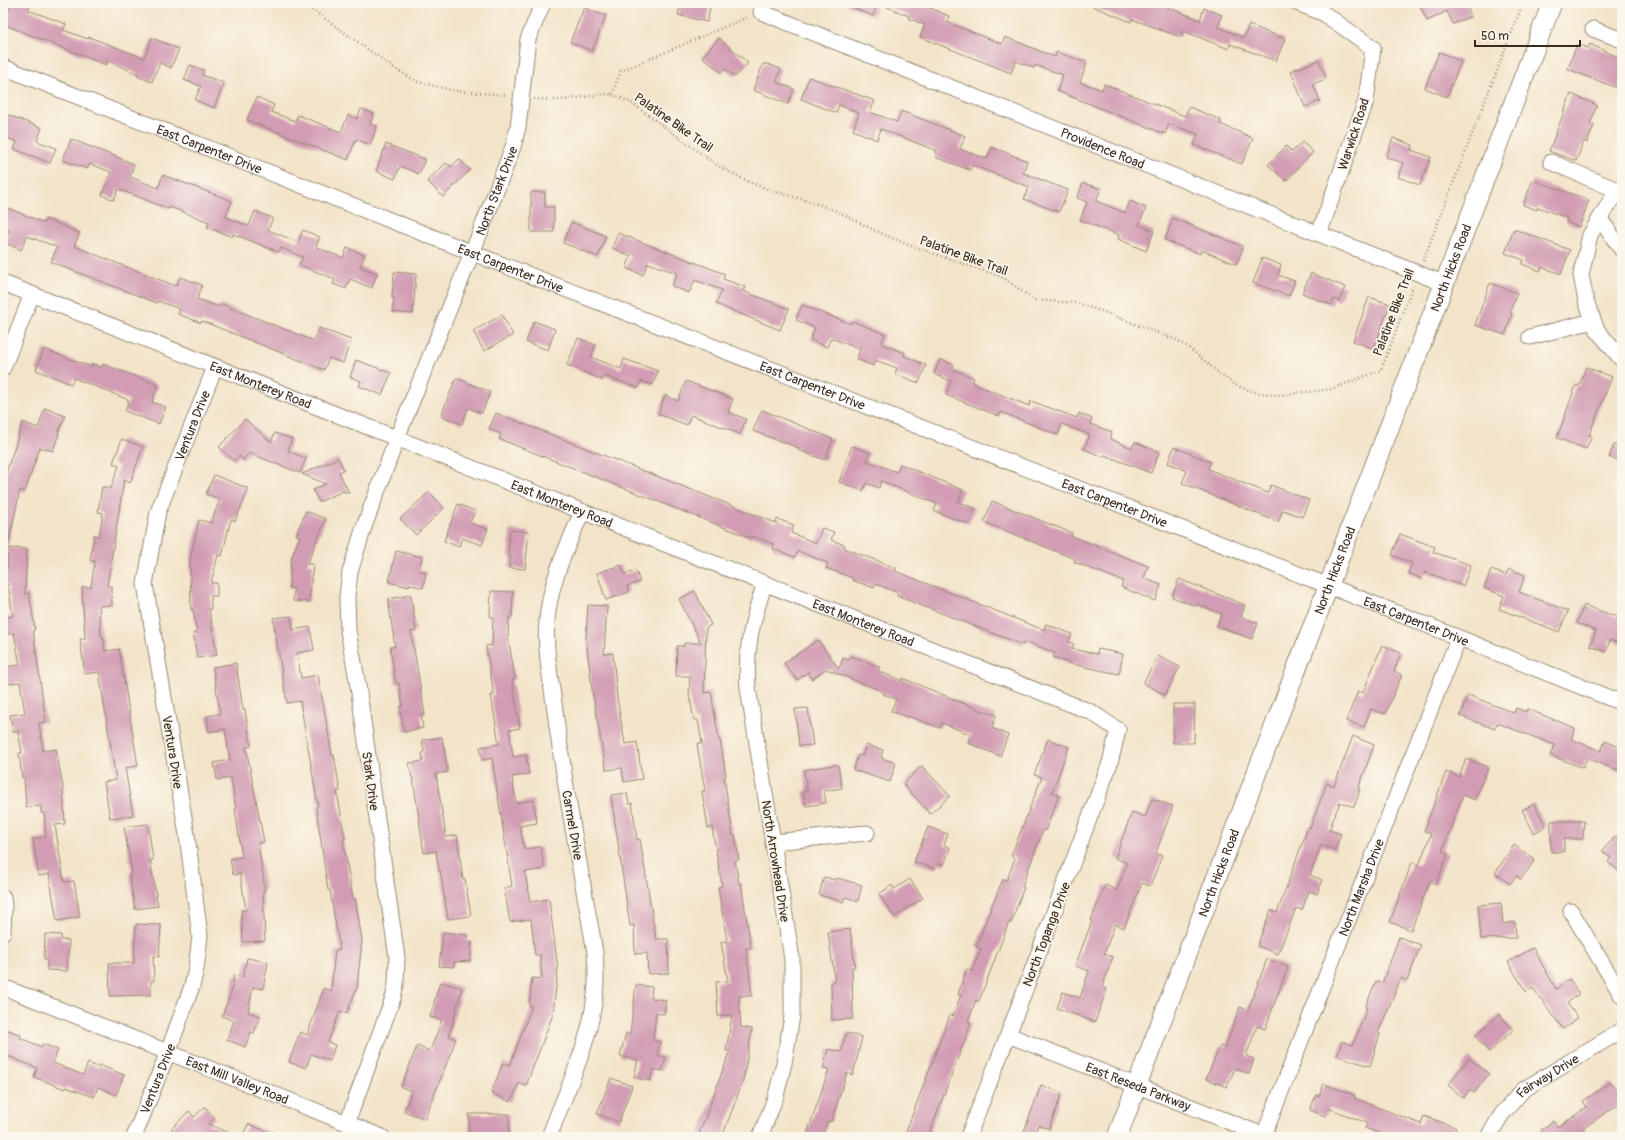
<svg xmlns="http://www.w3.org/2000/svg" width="1625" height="1140" font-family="Pangolin,sans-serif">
<rect width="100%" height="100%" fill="#fbf7ec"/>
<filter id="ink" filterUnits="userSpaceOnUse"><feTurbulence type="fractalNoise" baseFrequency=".025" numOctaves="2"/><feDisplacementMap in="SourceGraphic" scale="8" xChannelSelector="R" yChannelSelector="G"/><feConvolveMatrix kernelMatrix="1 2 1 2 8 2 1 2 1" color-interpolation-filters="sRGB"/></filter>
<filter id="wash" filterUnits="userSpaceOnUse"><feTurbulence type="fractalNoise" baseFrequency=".012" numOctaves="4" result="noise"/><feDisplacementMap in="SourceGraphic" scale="16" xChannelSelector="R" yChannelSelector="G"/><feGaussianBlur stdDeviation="0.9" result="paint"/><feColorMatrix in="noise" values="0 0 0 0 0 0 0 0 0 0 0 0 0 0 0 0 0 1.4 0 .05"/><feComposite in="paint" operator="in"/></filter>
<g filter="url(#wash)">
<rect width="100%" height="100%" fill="#f3e4c9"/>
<g id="blocks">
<path fill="#d29db4" d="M11,3H31L28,10L66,24L63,30L88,39L89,37L144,58L152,38L179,49L171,68L160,63L152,82L137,76L138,74L108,61L106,65L3,24Z
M681,3H711L707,22L678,15Z
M842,3H878L873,16Z
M878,3H918L949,16L947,22L1002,44L1005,37L1055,57L1057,52L1087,63L1080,82L1102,90L1104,84L1185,116L1189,107L1221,120L1220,124L1253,138L1242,164L1194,145L1198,134L1169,124L1165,134L1057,91L1063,75L1035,65L1034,68L1016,61L1011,73L920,37L925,25L908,18L909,16Z
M1085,3H1157L1200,20L1204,8L1222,15L1218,27L1244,38L1249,25L1285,39L1276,61L1230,44L1229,49L1183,31L1180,37L1132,19L1131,22Z
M1419,3H1465L1471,16L1453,24L1447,11L1427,21Z
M584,8L606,16L592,51L570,42Z
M719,38L748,63L735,77L726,69L722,73L702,57Z
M1577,44L1588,48L1590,44L1622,59V90L1568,69Z
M1439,52L1461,61L1447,97L1425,88Z
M1319,60L1326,79L1313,84L1320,101L1305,107L1291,71Z
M763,64H767L781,69L776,82L794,89L788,104L753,90Z
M190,65L204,70L202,75L224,83L214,108L195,100L201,86L184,80Z
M809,77L875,101L870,112L897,122L901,111L965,136L960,149L987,159L992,147L1027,161L1023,173L1068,190L1059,212L1024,199L1029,187L972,165L970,170L935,157L937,151L881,129L877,140L853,130L859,113L839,105L836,113L801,99Z
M1571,94L1597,105L1590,124L1594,125L1587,143L1584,141L1576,161L1549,151Z
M257,97L274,105L271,112L295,121L298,115L341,132L348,115L357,119L361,109L374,114L370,124L377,126L370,145L356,139L348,160L247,120Z
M3,113L42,128L37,141L56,148L50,163L14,149L17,142L3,136Z
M1393,138L1413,145L1411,150L1431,157L1420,185L1398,177L1403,163L1386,157Z
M71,139L134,164L130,177L158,188L163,175L232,201L226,217L249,226L255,211L273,218L268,230L298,242L303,230L320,237L316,247L343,258L347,248L365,255L360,267L377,273L372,288L350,279L346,289L333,284L335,279L299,265L303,257L281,248L279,252L233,234L232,237L207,227L209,222L170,207L169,209L118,189L114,200L102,195L111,172L90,164L87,169L63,160Z
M1302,142L1313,152L1286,181L1268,165L1286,146L1292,152Z
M386,144L425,159L419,174L400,166L395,179L376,171Z
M459,159L470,170L443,197L427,181L446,163L451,167Z
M1533,180L1589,200L1579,227L1566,222L1567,218L1538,207L1537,210L1523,205Z
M1083,183L1101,189L1096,201L1125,213L1130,201L1146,208L1139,225L1154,231L1146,251L1118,239L1119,235L1080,220L1087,202L1077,198Z
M531,192H545V207H554V232H531Z
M3,206L44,223L46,219L80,233L74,246L119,264L176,286L180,277L202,285L197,299L219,307L221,304L314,341L319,328L351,340L343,363L329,358L324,370L202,321L201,323L178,314L180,309L158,301L157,303L51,262L57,247L27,236L21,250L5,243L10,231L3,228Z
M1173,218L1242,246V251L1236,264L1201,250L1200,254L1165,240Z
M571,222L606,236L598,257L563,243Z
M1514,229L1570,250L1561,274L1542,267L1540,271L1522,264L1524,260L1505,253Z
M618,233L725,274L723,279L745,287L743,291L789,309L780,330L716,304L722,290L695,280L689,293L672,286L677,273L648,263L643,275L626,268L631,256L612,248Z
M1262,258L1281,265L1278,275L1295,281L1289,296L1253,283Z
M394,272L416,274L413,314L393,312L394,298H392Z
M1311,273L1345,287L1339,301L1334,299L1331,305L1302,293Z
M1490,283L1517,293L1510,312L1512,314L1505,335L1475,325Z
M1369,297L1390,304L1374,349L1353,341Z
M802,305L851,324L852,321L885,334L881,344L905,353L904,356L926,365L919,383L895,374L897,368L875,360L873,366L857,359L860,349L831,338L827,347L810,340L815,328L796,320Z
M502,315L513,335L484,351L473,331Z
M534,321L555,329L548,350L526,342Z
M578,338L596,345L591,357L621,369L624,359L658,371L653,385L641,381L639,388L604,376L603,380L567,365Z
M44,349L91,367L92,364L102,367L103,364L158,385L152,402L166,407L159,424L125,411L129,400L74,378L71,384L36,370Z
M940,359L954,365L952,369L974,378L972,383L1029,406L1031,401L1077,418L1079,413L1092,419L1090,424L1112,432L1110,439L1132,448L1135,442L1159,452L1151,473L1104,455L1103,457L1084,449L1090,435L1062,424L1058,435L1001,412L999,416L946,395L951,381L934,374Z
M356,360L391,373L382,395L359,386L361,381L350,377Z
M1586,367L1612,377L1589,435L1592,436L1586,449L1557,438L1576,385L1579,386Z
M456,378L490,392L482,413L468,408L462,424L441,416Z
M686,381L733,399L728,412L746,419L740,434L691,415L687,425L658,414L665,395L678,401Z
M45,408L65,416L58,433L59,434L53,451L40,447L25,492L20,490L8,545H3V482L23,422L38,428Z
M762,410L833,439L825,460L798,450L799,448L753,431Z
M496,413L776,523L777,519L794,525L791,533L816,543L822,528L834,532L831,540L845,545L844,548L896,568L895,571L1044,630L1046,624L1072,634L1069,642L1074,644L1072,649L1097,654L1098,649L1123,654L1119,674L1071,664L1053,657L1055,653L1025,641L1023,645L897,596L898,593L876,584L874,588L852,580L853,578L826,568L828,563L798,551L795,557L773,549L774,544L752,536L751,538L499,439L501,434L489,429Z
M245,419L271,442L275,433L292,439L288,451L306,458L300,473L249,453L243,460L239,456L234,461L219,447Z
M122,439L143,447L130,483L124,480L107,586H111L112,605L99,606L101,636H103L105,651L119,649L138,766L125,768L133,815L110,818L104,782L116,780L99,672L85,674L80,639H85L82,587H91L95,561H90L94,535L99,536L103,513L98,512L102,487L111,488L119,466L113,463Z
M1614,445L1622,448V462L1609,457Z
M852,446L870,453L867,461L897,472L900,464L963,490L958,502L975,508L969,524L934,511L937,504L881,481L879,488L866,483L863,491L839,482Z
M1174,447L1211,462L1208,469L1268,493L1271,485L1309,500L1302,517L1283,510L1278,522L1182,483L1187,471L1168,463Z
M338,458L344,470L339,472L349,493L343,491L319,502L313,490L326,484L302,474Z
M214,475L247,488V493L235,521L231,519L222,556L218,555L211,583H217V596H211V609H209L217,655L197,658L193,633H197L193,610H191L190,560L199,520L211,523L220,499L206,494Z
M429,492L444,508L416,535L400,519Z
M992,501L1072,533L1071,536L1148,566L1144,578L1161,585L1155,601L1121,587L1123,581L1074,562L1075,559L984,522Z
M458,504L475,511L470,523L488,529L482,545L462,538L459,547L444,541Z
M306,511L326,519L307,564H313L309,602L293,601L294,589L289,588L291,559L300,536L296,535Z
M510,530L529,532L525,569L509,568L511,556H508Z
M1400,534L1435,547L1433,552L1471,565L1463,586L1425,572L1422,579L1408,573L1412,563L1392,555Z
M8,548L27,549L25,594L29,593L35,629L33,630L46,722L39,723L43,751L56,749L63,787L65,824L55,825L64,882L74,881L80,917L57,921L49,874L39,876L33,839L46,837L44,813H41V806L26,807L24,777L22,778L19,753H22L18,731L13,732L10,715L25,713L20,682L7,684L4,667L20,665L14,633L3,635V618L13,616L8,585H3V568H7Z
M396,551L422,557L419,570L426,572L423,588L409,584V587L389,582Z
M621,565L624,574L636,571L640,582L627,586L629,592L606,600L597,573Z
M1509,569L1525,575L1519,592L1568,611L1559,632L1499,609L1504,596L1484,588L1491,570L1506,575Z
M1179,579L1245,605L1241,617L1258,623L1252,639L1217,626L1222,614L1197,604L1196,606L1172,597Z
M491,591L513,592L512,617H509L508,636L515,679L512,680L520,728L509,730L513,757L526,755L529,774L512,777L516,803L533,800L537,823L520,826L524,849L541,847L544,869L525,872L530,902L549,899L558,969L553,1014L526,1086L519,1083L511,1102L491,1093L503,1063L510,1065L532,1006H529L532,978L542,979L540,955H535L531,919L510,922L504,888L512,886L492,758L482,760L480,747L499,744L491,695H494L486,646L492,645L493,617H490Z
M695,591L711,625L706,628L704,693L711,692L719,740H720L726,776L724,777L733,836L735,835L739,860H735L739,884L741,883L751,948H746L752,996H739L741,1027L752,1029L743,1081L722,1137H698L730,1051H726L732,1015L718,1016L716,982L728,981L721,942L727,941L718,887L722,886L712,827L708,828L702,791H705L697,744L702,743L698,720H694L689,694L690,676H676L677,646H684V643H701L679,599Z
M411,595L416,631L411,632L425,715H421L423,728L404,732L400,707L403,706L399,683L396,684L390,647H395L388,599Z
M588,605L607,606L604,654L613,653L617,697L625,744L637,742L642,779L624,782L622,768L606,770L592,689L586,638Z
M1584,605L1622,619V644L1610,640L1606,652L1590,646L1596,631L1577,623Z
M291,616L293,630L310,627L314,650L297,653L301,678L318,675L332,755H334L340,791H337L345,839L343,840L353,899L355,898L362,940L357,987L347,1013L340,1011L328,1042L335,1045L330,1061L311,1054L306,1068L289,1062L300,1032L307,1035L324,988L331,991L335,950H340L330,890H328L316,807L318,806L300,701L287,703L273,618Z
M818,640L839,669L843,658L849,660L851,656L880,667L878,671L902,681V678L980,710L996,715L992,728L1008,735L1000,756L968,743L971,735L942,723L940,728L908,716V717L891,711L896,699L883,694L884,692L826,669L812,679L808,672L797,680L784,663Z
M1382,645L1401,653L1394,671L1402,675L1385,714L1371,709L1364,727L1346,721L1358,691L1363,693Z
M1158,656L1180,667L1165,695L1143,683Z
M236,663L243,710H245L251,746L246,747L264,842L258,843L265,890H263L265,941L243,942L241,910H246L240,873L233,875L230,859L242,857L235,809H236L231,778L217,780L214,763L230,760L225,729L209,732L207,716L220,714L213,667Z
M1468,695L1514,713L1516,708L1526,712L1527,709L1575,728L1571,739L1601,751L1605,741L1622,748V772L1587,758L1583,768L1550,755L1555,745L1497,723L1495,729L1460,716Z
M1173,704H1195L1194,743H1173Z
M808,708L813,745L799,746L795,709Z
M1353,736L1374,745L1358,790H1360L1354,807L1340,802L1329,830L1341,834L1335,850L1321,845L1310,875L1322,880L1317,894L1309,891L1302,910L1296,908L1278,954L1257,946L1271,910L1277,913L1308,827L1310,828L1327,783L1334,786Z
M442,737L448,772L436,774L446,837L457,835L463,880L465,879L471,916L448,919L440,870L439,871L436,851L424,853L413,778H412L409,763L423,761L422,753L424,752L422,740Z
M1048,739L1069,747L1052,792L1059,795L1045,831L1043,830L1022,886L1024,887L1011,923L1009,922L979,1001L976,1000L968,1021L971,1023L928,1137H904L950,1015L953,1016L961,995L958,994L967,969L972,971L981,949L976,947L985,923L1003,879L1007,880L1015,858L1011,856L1042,777L1034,775Z
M866,745L883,750L881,758L896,763L890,782L853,770L858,755L862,756Z
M1466,759L1488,767L1475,800L1463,795L1442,851L1448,854L1436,884L1430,881L1411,930L1390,922L1412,862L1419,865L1431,834L1424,831L1446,772L1459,777Z
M833,765H838L842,788L824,791L826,803L806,806L803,791H807L804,770Z
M922,766L950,796L930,814L903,784Z
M627,793L629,804L632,803L637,840L640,839L656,939H668L669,973L648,974L647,953L635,954L634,925L630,926L611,795Z
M1152,799L1173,806L1156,853L1162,856L1150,886L1142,883L1124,928L1115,924L1104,954L1113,957L1102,987L1107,989L1095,1022L1057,1008L1063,992L1080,998L1089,971L1075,966L1092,921L1091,920L1105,885L1117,890L1127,863L1115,858L1132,812L1145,817Z
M1534,804L1546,826L1534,833L1522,810Z
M1551,821H1584L1583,839H1564V852H1551Z
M148,824L153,860H150L158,906L135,909L129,873H132L124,827Z
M928,827L948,834L944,845L950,848L944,865L938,863L935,869L914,862Z
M1616,836L1622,841V874L1608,862L1611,858L1602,851Z
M1514,845L1535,860L1521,879L1516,876L1510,884L1495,873Z
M824,877L836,880L837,878L862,885L858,901L845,897L843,902L819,895Z
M910,879L923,898L894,917L879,894L892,885L894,889Z
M1501,903L1503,924L1515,922L1516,938L1481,939L1478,905Z
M136,924L161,925L159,957L153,956L154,981H151V995L110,996L109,963H134Z
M850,929L855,967H852L853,1019L832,1020L831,982H835L828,932Z
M443,932L468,935L467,942H472L470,961L454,962V967L439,966Z
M45,934L61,935V940H69L67,971L47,970V959H44Z
M1399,937L1421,945L1407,981L1401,978L1378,1033L1380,1034L1370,1066L1337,1056L1342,1041L1353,1045L1367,1008H1365L1376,981L1382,984Z
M1533,948L1556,989L1569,979L1579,994L1567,1003L1578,1018L1563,1029L1533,988L1526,992L1508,962Z
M247,958L268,962L263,989L253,987L248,1012L260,1016L254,1033L251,1032L245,1047L227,1040L234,1021L222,1016L231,993L234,975L243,977Z
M1267,959L1288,967L1265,1029L1257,1026L1246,1056L1254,1059L1249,1074L1235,1068L1227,1087L1206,1079L1220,1046L1225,1048L1240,1007L1248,1010Z
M440,982L462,988L449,1036L456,1039L425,1119L404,1111L412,1091L401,1087L417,1046L430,1051L442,1020L430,1017Z
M636,985L652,987L651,998L666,1000L664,1014L656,1013L653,1040L660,1042L657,1055L666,1057L662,1071L653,1069L650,1081L634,1077L638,1060L620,1056L626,1033L630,1034Z
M1500,1014L1513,1030L1489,1052L1475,1036Z
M3,1028L21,1035L20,1038L42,1047L43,1044L58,1050L53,1063L83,1075L88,1063L98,1067L99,1065L124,1075L116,1095L98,1087L94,1097L66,1087L65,1089L34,1077L37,1068L3,1054Z
M846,1033L862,1037L853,1075L847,1073L831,1122L828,1121L822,1137H806L829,1069L823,1068L828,1049L841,1052Z
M1469,1058L1489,1074L1474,1093L1469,1090L1463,1098L1448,1085Z
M611,1078L632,1086L619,1122L597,1114Z
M1611,1082L1622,1099V1102L1583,1128L1589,1137H1544L1545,1136L1541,1130L1553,1121L1558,1127L1587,1107L1583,1101Z
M1324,1084L1355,1095L1354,1098L1421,1124L1424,1116L1457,1128L1453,1137H1389L1365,1128L1367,1123L1328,1108L1325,1116L1310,1110L1316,1095L1319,1096Z
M1041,1085L1062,1093L1049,1129L1038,1125L1033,1137H1022Z
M205,1107L215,1118L208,1124L239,1137H178L171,1129L189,1111L194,1117Z
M469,1114H509V1136H469Z
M248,1124L279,1136L278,1137H242Z"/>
</g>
</g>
<g filter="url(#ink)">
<use href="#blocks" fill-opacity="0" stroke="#978774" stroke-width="1"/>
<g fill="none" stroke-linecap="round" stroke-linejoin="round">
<defs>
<g id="minor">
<path id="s1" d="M763,3L761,12L1445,284"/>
<path d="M1297,3L1323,13L1373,48L1366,101L1319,234"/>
<path d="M1593,29L1622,40"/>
<path id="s2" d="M3,67L488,259L1329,586L1622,703"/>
<path d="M1551,162L1619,191"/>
<path d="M1622,187L1609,203L1590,235L1581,275L1586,301L1597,330L1622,360"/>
<path d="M1600,219L1622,250"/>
<path id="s3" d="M3,283L1091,712L1118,730L1110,763L1008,1035L968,1137"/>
<path d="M1530,337L1593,321"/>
<path d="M3,368L32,294"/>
<path d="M773,842L867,833"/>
<path d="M3,897L4,906L3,932"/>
<path d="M1571,911L1622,996"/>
<path id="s4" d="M3,987L382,1137"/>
<path id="s5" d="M1008,1035L1268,1137"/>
<path id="s6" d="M347,1123L393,998L396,984L397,958L357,679L348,631L347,597L350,572L364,527L397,438L480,233L513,147L518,127L528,39L543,3"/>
<path id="s7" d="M1264,1135L1458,639"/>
<path id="s8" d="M134,1137L168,1052L192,986L196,969L200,936L187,835L145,584L158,512L215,367"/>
<path d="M549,1137C566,1091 590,1044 595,995C597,981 596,966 595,952C581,872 565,792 555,711C551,678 543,644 548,611C553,575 568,545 582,512"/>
<path d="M760,1137L776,1096L784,1063L792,1016V959L748,688C745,648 752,621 765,583"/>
<path id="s9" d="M1488,1137L1502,1114L1523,1090L1622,1030"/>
</g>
<g id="major">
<path id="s10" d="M1117,1137L1552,3"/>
</g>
</defs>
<use href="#minor" stroke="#978774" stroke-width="17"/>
<use href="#major" stroke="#978774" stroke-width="21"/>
<path stroke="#978774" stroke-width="2.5" stroke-dasharray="1 3" stroke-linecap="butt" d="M297,3L314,11L397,70L418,82L456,91L507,95
M612,94L621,71L748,17
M534,99L561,100L605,94L617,96L633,104L718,166L751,183L770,190L818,204L841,213L874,230L906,244L996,275L1004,278L1034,300L1076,303L1101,311L1177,340L1188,347L1220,374L1235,385L1257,393L1280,395L1332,389L1381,370L1413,286
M1423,261L1523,3"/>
<use href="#minor" stroke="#fff" stroke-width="15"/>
<use href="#major" stroke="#fff" stroke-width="19"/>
</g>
</g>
<g text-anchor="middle" stroke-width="3.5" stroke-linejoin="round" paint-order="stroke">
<g font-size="13" fill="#3b2a1e" stroke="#fbf7ec">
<text transform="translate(674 122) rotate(35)" y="5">Palatine Bike Trail</text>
<text transform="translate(1353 134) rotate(-72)" y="5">Warwick Road</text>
<text dy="5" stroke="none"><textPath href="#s1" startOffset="377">Providence Road</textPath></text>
<text dy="5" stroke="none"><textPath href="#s2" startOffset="222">East Carpenter Drive</textPath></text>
<text dy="5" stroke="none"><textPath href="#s6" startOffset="972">North Stark Drive</textPath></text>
<text transform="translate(964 255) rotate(20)" y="5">Palatine Bike Trail</text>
<text dy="5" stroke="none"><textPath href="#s2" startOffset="546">East Carpenter Drive</textPath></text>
<text dy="5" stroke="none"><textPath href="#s10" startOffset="931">North Hicks Road</textPath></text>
<text transform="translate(1393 312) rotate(-69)" y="5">Palatine Bike Trail</text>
<text dy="5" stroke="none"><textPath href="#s3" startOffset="277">East Monterey Road</textPath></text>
<text dy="5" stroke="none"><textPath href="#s2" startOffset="870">East Carpenter Drive</textPath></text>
<text dy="5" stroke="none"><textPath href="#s8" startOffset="735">Ventura Drive</textPath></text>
<text dy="5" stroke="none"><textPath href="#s2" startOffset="1194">East Carpenter Drive</textPath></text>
<text dy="5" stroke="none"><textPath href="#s3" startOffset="601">East Monterey Road</textPath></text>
<text dy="5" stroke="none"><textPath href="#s10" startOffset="607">North Hicks Road</textPath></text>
<text dy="5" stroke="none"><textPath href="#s3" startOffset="925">East Monterey Road</textPath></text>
<text dy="5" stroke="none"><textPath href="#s2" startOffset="1518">East Carpenter Drive</textPath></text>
<text transform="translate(173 752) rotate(81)" y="5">Ventura Drive</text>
<text transform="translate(371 781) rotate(82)" y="5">Stark Drive</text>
<text transform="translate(573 825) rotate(80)" y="5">Carmel Drive</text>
<text transform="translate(776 861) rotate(81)" y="5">North Arrowhead Drive</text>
<text dy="5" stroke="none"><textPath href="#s10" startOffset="283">North Hicks Road</textPath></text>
<text dy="5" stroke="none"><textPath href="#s7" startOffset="266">North Marsha Drive</textPath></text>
<text transform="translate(1046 934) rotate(-69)" y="5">North Topanga Drive</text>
<text dy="5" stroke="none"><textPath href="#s9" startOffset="87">Fairway Drive</textPath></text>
<text dy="5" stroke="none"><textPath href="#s8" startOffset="63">Ventura Drive</textPath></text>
<text dy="5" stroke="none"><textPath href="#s4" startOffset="252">East Mill Valley Road</textPath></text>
<text dy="5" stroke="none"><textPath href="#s5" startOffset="140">East Reseda Parkway</textPath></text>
</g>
</g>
<rect width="1625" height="1140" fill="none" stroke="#fbf7ec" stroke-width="16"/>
<path d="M1475 40v6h105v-6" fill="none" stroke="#3b2a1e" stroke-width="2"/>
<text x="1481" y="40" font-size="12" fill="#3b2a1e" stroke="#fbf7ec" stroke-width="3" paint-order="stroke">50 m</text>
</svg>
